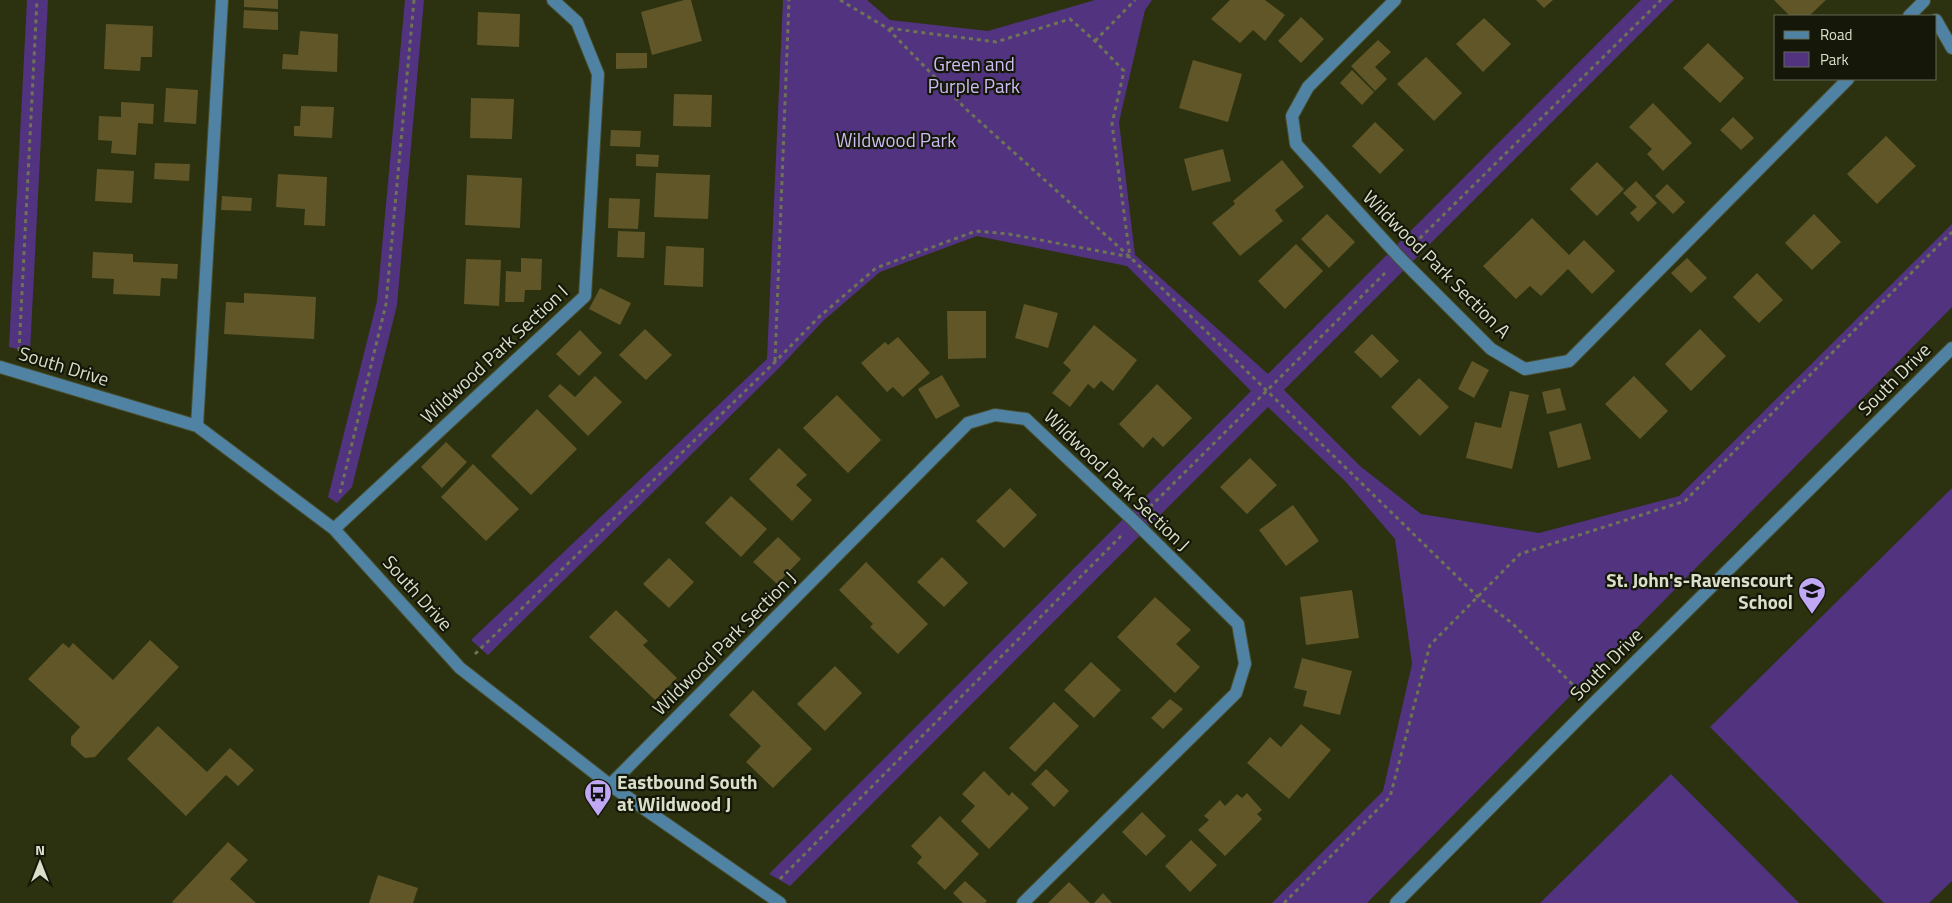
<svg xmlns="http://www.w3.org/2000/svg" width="1952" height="903" font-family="'Titillium Web',sans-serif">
<rect width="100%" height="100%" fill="#2c320f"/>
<path fill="#513380" d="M27,0H48L30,352L9,347Z
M405,0H424L397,305L352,487L337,503L328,497L377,301Z
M783,0H867L890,20L988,31L1095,0H1152L1145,10L1119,122L1135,255L1268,374L1641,0H1674L1284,390L1360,466L1421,514L1539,533L1679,496L1952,224V307L1367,903H1272L1383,791L1412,664L1395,539L1345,481L1268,407L790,886L769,874L1251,391L1127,266L977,236L880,272L824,320L780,367L488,655L471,640L767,359Z
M1952,488V881L1929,903H1884L1710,727Z
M1671,774L1799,903H1540Z"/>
<path fill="#605628" d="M244,0H278V9L244,7Z
M684,0H691L702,41L652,55L641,12Z
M1230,0H1265L1285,15L1265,41L1253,30L1240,43L1211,19Z
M1536,0H1553L1544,8Z
M1774,0H1826L1809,16H1790Z
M244,10L278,12V30L243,28Z
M478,12L520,14L519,47L477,45Z
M1301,17L1324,39L1301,63L1278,41Z
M1484,18L1511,44L1483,72L1456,44Z
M106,24L153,26L152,57H141L140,71L104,69Z
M300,31L338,34L337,72L282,69L283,54L298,55Z
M1378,40L1391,52L1375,67L1387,79L1375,91L1351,66Z
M1708,43L1744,78L1720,103L1683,68Z
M616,53H647V68L616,69Z
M1426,57L1462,93L1434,121L1397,84Z
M1193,60L1242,74L1228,122L1179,108Z
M1352,70L1374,92L1362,105L1340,83Z
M166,88L198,90L196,124L164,122Z
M674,94L712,95L711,127L673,126Z
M471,98L514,99L512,139L470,138Z
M121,102L154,104L153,124L138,123L136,155L111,153L112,141L98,140L99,116L121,117Z
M1653,103L1692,143L1663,171L1647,154L1652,149L1629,127Z
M301,106L334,107L332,138L294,136V126H300Z
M1733,117L1754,138L1741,150L1720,130Z
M1375,122L1404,150L1380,174L1352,146Z
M611,130L641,131L640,147L610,146Z
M1886,136L1916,166L1877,204L1847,174Z
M1223,149L1231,181L1192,191L1184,159Z
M636,154L659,155L658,167L636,166Z
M1282,160L1304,187L1275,210L1283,221L1240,256L1212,223L1235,204L1233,201Z
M1597,162L1624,189L1597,216L1570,189Z
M155,163L190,164L189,181L154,179Z
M97,169L134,171L132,203L95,201Z
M656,173L710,175L708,219L654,217Z
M278,174L327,177L325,226L304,225L305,209L276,207Z
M467,175L522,178L520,228L465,225Z
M1636,181L1657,203L1638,222L1630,213L1637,207L1623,193Z
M1667,184L1685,202L1673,214L1655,196Z
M222,196L252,198L251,211L221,210Z
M609,198L640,199L638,229L608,228Z
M1327,214L1355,242L1329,268L1301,239Z
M1814,214L1841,242L1812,270L1785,243Z
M1532,218L1569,255L1584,240L1615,271L1592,294L1568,269L1541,296L1530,286L1516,299L1483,266Z
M618,231L645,232L644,258L617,257Z
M1296,244L1323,271L1285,309L1258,281Z
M666,246L704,248L703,287L664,285Z
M93,252L133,254V262L178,264L177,279L161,278L160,296L113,294L114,279L92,278Z
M521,258L542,259L541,290H525L524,302H505L506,271L521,272Z
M1687,258L1707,278L1691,293L1671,273Z
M466,259L501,260L499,306L464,304Z
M1757,273L1783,300L1759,323L1733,297Z
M600,288L631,303L620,325L589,309Z
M244,293L316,297L314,339L224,334L226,302L244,303Z
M1024,304L1058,313L1048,348L1015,338Z
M947,311H986V358L948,359Z
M1094,325L1137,360L1113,391L1101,381L1094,389L1088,384L1070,407L1052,393L1071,370L1063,363Z
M645,329L672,355L646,380L619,355Z
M1700,329L1726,356L1691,391L1665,364Z
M580,330L602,353L579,376L556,354Z
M1372,334L1399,361L1381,378L1354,352Z
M898,337L930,373L903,397L893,387L887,392L861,363L885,342L888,345Z
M1472,361L1489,370L1474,398L1458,389Z
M942,375L960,406L936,419L918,389Z
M595,376L622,402L588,436L548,396L560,384L575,397Z
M1634,376L1668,411L1640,439L1605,404Z
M1419,378L1449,407L1420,436L1391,407Z
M1157,384L1192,418L1163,447L1153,437L1143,448L1119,424Z
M1560,388L1566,410L1547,414L1542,392Z
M1510,391L1529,395L1512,469L1466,458L1475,422L1501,428Z
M837,395L881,440L848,473L803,428Z
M537,409L577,449L531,495L491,456Z
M1581,423L1591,459L1558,468L1549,432Z
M446,442L467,462L442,488L421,467Z
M779,448L807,475L796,485L812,500L792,521L749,479Z
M1250,458L1277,485L1247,514L1220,487Z
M473,464L519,509L486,541L441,497Z
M1010,488L1037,515L1004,548L976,521Z
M731,496L767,529L741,557L705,523Z
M1293,505L1319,541L1286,566L1259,530Z
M778,537L801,559L777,584L753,562Z
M942,557L968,583L944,607L917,582Z
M669,558L694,582L669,608L643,584Z
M866,562L928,624L898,654L870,627L873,624L839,590Z
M1352,590L1359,638L1306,645L1300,597Z
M1155,597L1191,630L1176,644L1200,667L1175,693L1117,637Z
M616,610L648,641L643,645L677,678L655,700L589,637Z
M150,640L179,667L95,757L85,758L71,745V737L80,727L28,679L63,643L69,648L73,643L113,680Z
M1302,658L1352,671L1340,715L1303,706L1307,691L1294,688Z
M1091,662L1121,690L1094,718L1064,690Z
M835,666L862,693L825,731L797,704Z
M753,690L812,749L773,788L746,762L761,746L729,715Z
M1170,699L1183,709L1163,729L1151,718Z
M1054,702L1079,726L1035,772L1009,748Z
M1301,724L1331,750L1289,799L1247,763L1270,737L1281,747Z
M158,726L207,772L230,748L254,770L238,786L226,775L186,816L127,759Z
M1046,769L1069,791L1054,807L1031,784Z
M984,771L1009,796L1012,792L1029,808L989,849L961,821L975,806L962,794Z
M1247,793L1262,810L1257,814L1262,819L1225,856L1198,830L1209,820L1204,816L1220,800L1225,806L1237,794L1242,798Z
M1142,812L1166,836L1146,856L1122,832Z
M940,816L979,854L945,890L917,863L922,857L911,846Z
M1191,840L1217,865L1190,892L1165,866Z
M228,842L248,860L230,879L256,903H173L172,902Z
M378,875L418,888L413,903H369Z
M965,881L987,901L985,903H963L953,893Z
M1069,882L1090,903H1048Z
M1103,893L1112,903H1094Z"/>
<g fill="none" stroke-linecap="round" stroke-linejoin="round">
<defs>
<path id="minor" d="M1395,0L1308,87L1292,116L1296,144L1400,258L1491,349L1525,369L1569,361L1848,79
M1909,16L1924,1
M1936,20L1952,48
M0,367L197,426L334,529L460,668L610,785L780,903
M197,426L222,0
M334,529L585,296L598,74L577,22L553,0
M610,785L968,423L995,415L1026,419L1135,522L1238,624L1245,664L1236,693L1023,903
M1396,903L1592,705L1952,348"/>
</defs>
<use href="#minor" stroke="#484e2d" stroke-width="14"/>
<path stroke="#6e7356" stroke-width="3" stroke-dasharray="4 4" stroke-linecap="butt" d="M840,0L887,28L967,110L1130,257L1478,597L1513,624L1578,690
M1095,41L1135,0
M1414,244L1661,0
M19,351L37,0
M775,361L789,0
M340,493L386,304L414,0
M1150,507L1385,273
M475,654L775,362L819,317L876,268L976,231L1009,234L1130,257L1112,124L1124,71L1095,41L1070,19L996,42L887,28
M780,879L1121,536
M1284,903L1390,797L1430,645L1520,554L1685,501L1952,232"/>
<use href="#minor" stroke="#5082a3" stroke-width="12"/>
</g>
<defs>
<symbol id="school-pin" viewBox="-11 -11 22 30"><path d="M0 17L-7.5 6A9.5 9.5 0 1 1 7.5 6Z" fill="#c0a8f4" stroke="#151809"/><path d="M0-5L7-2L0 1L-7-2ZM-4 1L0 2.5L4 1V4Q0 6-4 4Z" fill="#111"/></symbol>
<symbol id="bus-pin" viewBox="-11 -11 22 30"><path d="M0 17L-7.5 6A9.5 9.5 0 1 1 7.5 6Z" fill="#c0a8f4" stroke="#151809"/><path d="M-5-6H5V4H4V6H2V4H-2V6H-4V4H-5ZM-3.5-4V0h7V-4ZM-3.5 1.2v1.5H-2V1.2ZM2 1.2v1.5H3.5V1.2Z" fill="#111"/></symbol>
</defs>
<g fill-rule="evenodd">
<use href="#school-pin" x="1796" y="575" width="32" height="43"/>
<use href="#bus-pin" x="582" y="777" width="32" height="43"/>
</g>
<g text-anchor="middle" stroke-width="4.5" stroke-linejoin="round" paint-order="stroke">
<g font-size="19" fill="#cdbcf3" stroke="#151809">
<text x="974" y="71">Green and<tspan x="974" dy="22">Purple Park</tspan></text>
<text x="896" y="147">Wildwood Park</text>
</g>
<g font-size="19" fill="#dadfca" stroke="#151809">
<text transform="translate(1437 264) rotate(45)" y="7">Wildwood Park Section A</text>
<text transform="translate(494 354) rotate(-43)" y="7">Wildwood Park Section I</text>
<text transform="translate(64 366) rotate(17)" y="7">South Drive</text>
<text transform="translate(1894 379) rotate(-45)" y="7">South Drive</text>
<text transform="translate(1117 480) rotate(44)" y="7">Wildwood Park Section J</text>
<text transform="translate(418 593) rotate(48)" y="7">South Drive</text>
<text transform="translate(724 643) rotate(-45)" y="7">Wildwood Park Section J</text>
<text transform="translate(1606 664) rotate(-45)" y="7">South Drive</text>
</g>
<g font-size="19" font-weight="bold" fill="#dadfca" stroke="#151809" text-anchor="end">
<text x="1793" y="587">St. John's-Ravenscourt<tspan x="1793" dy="22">School</tspan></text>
<text x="617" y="789" text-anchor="start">Eastbound South<tspan x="617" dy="22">at Wildwood J</tspan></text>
</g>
</g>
<rect x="1774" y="15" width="162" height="65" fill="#151809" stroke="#646856"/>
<rect x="1784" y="31" width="25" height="8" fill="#5082a3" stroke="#646856"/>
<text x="1820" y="40" font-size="15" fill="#dadfca">Road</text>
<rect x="1784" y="52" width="25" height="15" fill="#513380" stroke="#646856"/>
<text x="1820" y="65" font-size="15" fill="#dadfca">Park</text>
<g transform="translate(40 863)" stroke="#151809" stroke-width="4" paint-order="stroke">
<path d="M0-4L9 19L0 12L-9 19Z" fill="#dadfca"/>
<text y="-8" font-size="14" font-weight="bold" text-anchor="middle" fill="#dadfca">N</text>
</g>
</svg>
